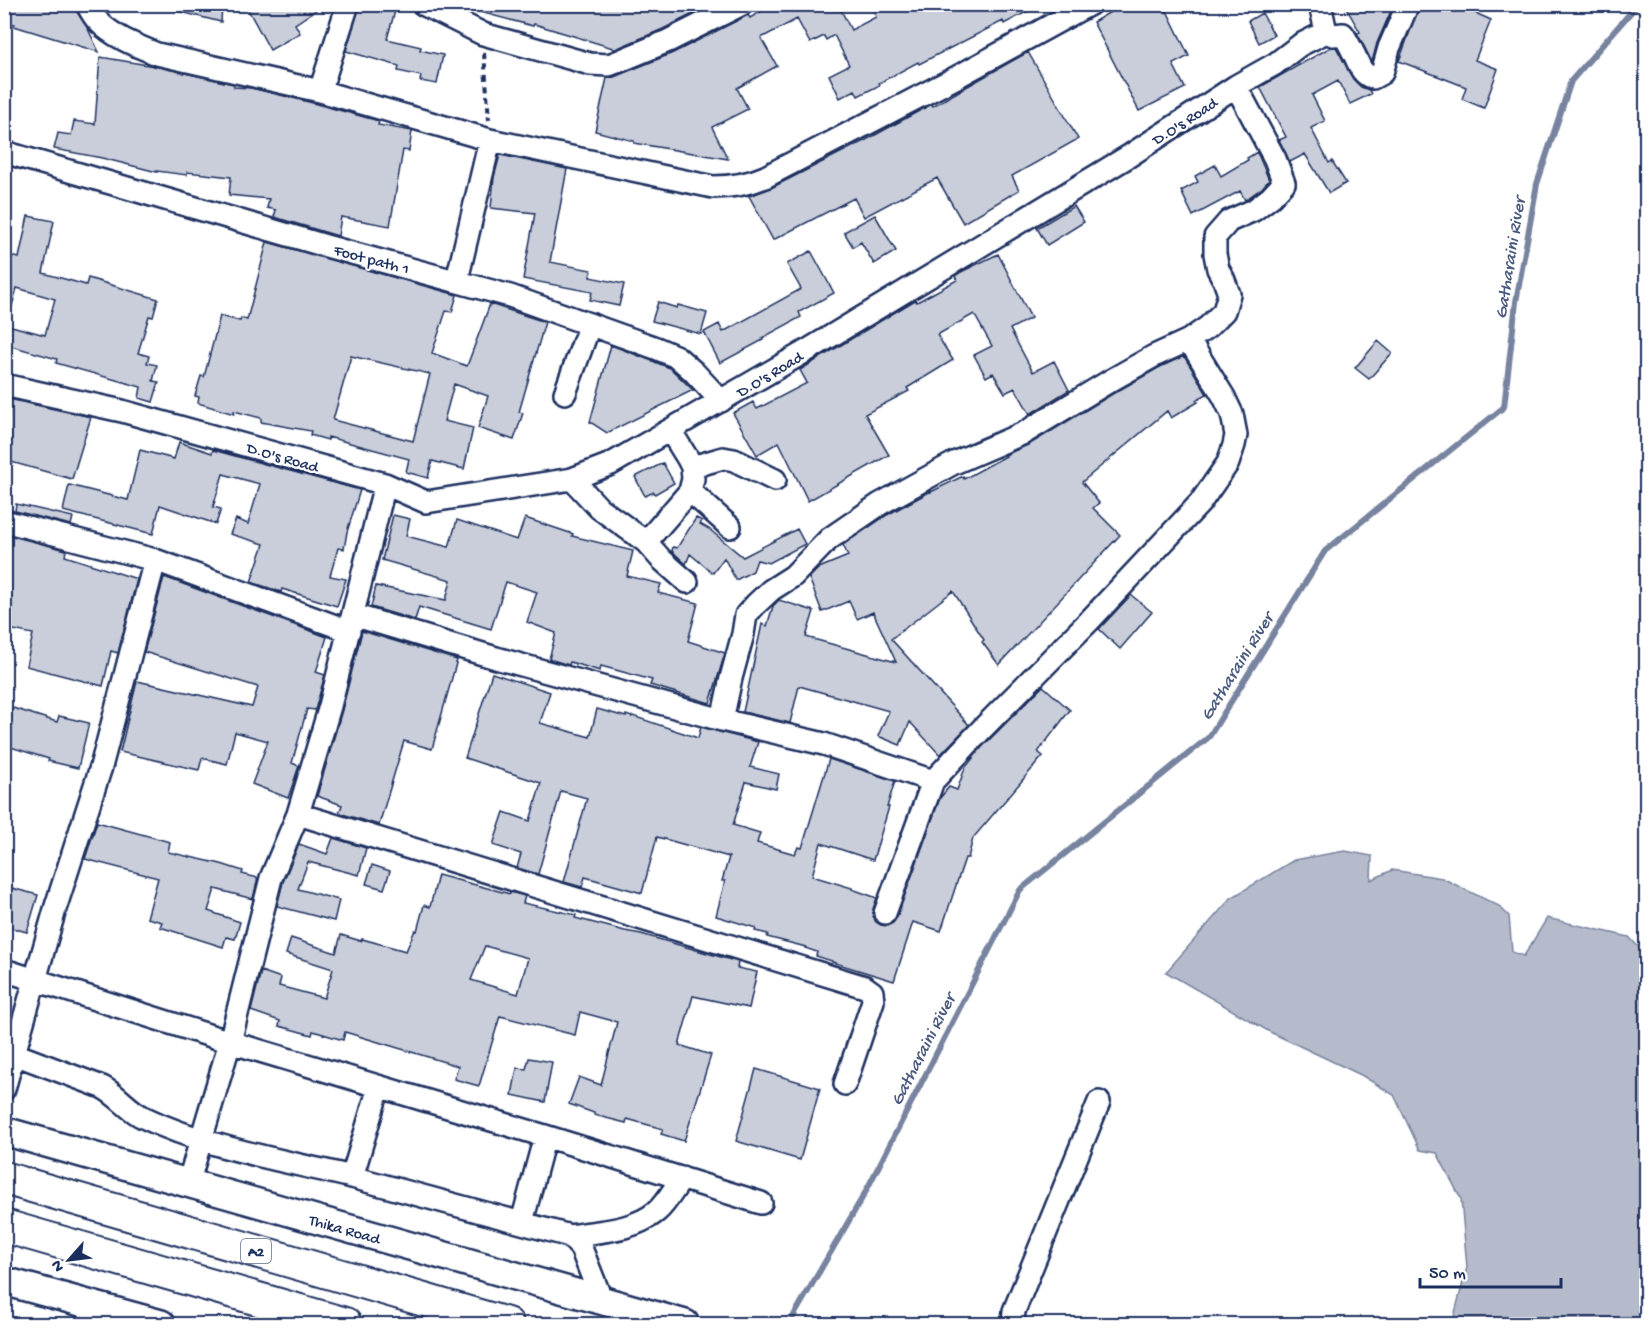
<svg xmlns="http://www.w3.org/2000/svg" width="1651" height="1329" font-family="'Gochi Hand',sans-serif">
<rect width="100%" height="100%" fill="#fff"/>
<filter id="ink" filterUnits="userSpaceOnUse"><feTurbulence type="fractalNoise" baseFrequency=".0167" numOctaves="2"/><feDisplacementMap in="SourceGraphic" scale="12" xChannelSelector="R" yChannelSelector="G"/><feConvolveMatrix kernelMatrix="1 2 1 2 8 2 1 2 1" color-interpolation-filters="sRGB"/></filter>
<g filter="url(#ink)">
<path fill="#b5bbca" stroke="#77839f" stroke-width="1.5" d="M1345,851L1372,856L1371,880L1392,870L1442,878L1499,906L1509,916L1512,952L1524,956L1547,918L1629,937L1646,955V1324H1452L1467,1267L1461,1199L1437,1153L1420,1150L1394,1095L1361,1075L1270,1032L1166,972L1231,898L1294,860Z"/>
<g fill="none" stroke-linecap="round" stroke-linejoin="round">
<path stroke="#77839f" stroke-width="6" d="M789,1324L865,1193L1020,890L1209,737L1325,551L1504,407L1516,302L1537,184L1571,81L1638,4"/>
</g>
<path fill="#caceda" stroke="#1b2f5e" stroke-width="1.5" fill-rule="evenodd" d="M4,4H74L77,12L88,29L99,52L14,26L15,24L9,23L10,18L4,17Z
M173,4H222L221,22L173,10Z
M245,4H325L295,24L300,33L270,50Z
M360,4H397L387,39L421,47L420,50L443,55L437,84L420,81L421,76L398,71L399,66L346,51Z
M473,4H701L703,9L663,29L613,50V48L534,24L533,26L472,10Z
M774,4H838L851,30L876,17L870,4H1041L1004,24L1003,21L919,64L918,62L879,83L880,85L858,96L855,90L840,98L829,75L849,65L834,35L826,40L824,36L810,43L797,19L761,38L777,66L737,88L748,109L712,127L728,159L634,143V141L595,131L607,78L614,77L673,53L748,15L750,18Z
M1124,4H1162L1166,12L1167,11L1189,56L1173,64L1185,88L1139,111L1093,22Z
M1344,4H1394L1377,43L1372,62L1357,33L1360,32Z
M1420,4H1455L1491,20L1475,60L1498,69L1484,108L1462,99L1466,87L1399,61Z
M1262,13L1274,35L1259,43L1248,21Z
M1331,47H1336L1353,79L1361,87L1369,90L1371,94L1350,104L1338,81L1312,95L1325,121L1311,128L1329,163L1332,161L1346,183L1329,193L1305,154L1290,162L1279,140L1286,137L1260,87Z
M1028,52L1078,139L1012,176L1019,190L963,223L937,178L864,217L854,198L773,240L749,196L771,188L866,140L930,105L932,104L933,106Z
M100,57L154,66L234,84V87L251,88L309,102L379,121L378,125L412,131L409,151L403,150L390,226L341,217L338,236L274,217L276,210L267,208L269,199L229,195L231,177L187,172V175L157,171V172L102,158L54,149L58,133L71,135L74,121L95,124Z
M1257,152L1269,180L1262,188L1245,200L1240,191L1193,216L1181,191L1198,182L1195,176L1215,165L1221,176L1248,160L1247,158Z
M500,155L567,169L550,262L591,270L590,277L624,284L619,306L590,300L592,292L523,279L535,213L491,208L494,177Z
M1074,206L1084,222L1047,245L1037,228Z
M875,215L896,251L874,264L861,242L853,247L844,232Z
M28,216L54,221L43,273L86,285L88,278L158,299L153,317L149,316L138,353L149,356L147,363L157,365L153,381L159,382L153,402L139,398L141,387L56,363L57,359L4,344V324L45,335L55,299L17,288L9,317L4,316V254L19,258Z
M267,242L457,295L452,312L446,311L432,353L467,366L490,304L545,322L519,412L523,413L514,440L478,428L488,396L454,384L444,421L473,428L464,469L432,461L428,478L406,472L409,459L328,437V440L310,435L311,431L261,422V418L234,411V414L198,403L199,397L195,396L201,376L204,377L220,316L240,321L241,318L247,320ZM351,356L430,374L413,441L333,420Z
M811,251L834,293L799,312L801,317L762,338L763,340L720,363L704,332L719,324L723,332L801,289L787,264Z
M998,254L1031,318L1010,329L1033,372L1054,361L1069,390L1030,414L1015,388L1005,393L993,373L986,377L974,355L992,346L974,314L937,335L953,360L907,388L909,391L865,414L889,455L808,501L779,442L757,455L733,413L753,402L757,409L807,383L800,370L915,300L917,302L957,280L955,276L961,272Z
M658,302L677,308L678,305L707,313L701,334L652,321Z
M1378,341L1392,353L1369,379L1355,368Z
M611,345L670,368L693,390L607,433L590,422Z
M1184,356L1207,394L1196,400L1198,402L1171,418L1167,411L1082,482L1099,503L1093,508L1120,535L999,665L982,642L984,640L953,591L891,639L969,725L940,755L910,722L900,745L878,736L889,711L799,686L790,723L743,712L762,624L767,626L773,606L779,600L814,611L806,637L896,662L873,612L857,619L849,601L822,612L809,578L819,568L848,556L843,545L887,515L931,491V492L963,476L964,479L1006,456L1005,455L1030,444L1114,393L1160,367Z
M4,398L91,417L72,479L4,460Z
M179,442L212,453L213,450L360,490L347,532L344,549L338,548L330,576L346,579L337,606L282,589L281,592L251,582L264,544L230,534L236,519L248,524L260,484L223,474L213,507L221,509L216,524L160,505L153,534L63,511L69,485L128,500L140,450L174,459Z
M663,463L674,483L655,494L654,492L645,496L635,477Z
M16,504L73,517L71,525L15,511Z
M393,515L410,519L406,536L449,547L457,520L517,540L525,518L573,534L572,536L633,551L627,576L661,584L658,593L698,603L688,641L725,653L710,703L650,685L652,680L601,666L600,671L570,662L569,665L549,659L556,633L527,622L537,592L506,582L491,629L419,607L415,620L371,607L376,586L446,600L451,580L382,560Z
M696,518L702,521L700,524L709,529L743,557L797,529L805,544L769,563L757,560L753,571L736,580L724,558L713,573L690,554L686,564L672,551L673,547L677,548Z
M4,534L66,550L65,556L137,579L118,653L111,651L103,686L26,666L33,634L4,628Z
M164,577L327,637L316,672L325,675L315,710L307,709L292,763L299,766L288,798L252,784L268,741L235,732L227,764L202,758L199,770L120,752L137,681L252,707L258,687L144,652Z
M1131,595L1152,612L1120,649L1099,629Z
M362,631L457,660L432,749L404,741L379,825L339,813L342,805L317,796L342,710Z
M492,673L550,692L540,723L590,737L597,709L626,717V715L632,717L633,716L698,738L701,727L758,742L750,767L779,774L776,789L746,782L733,825L760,833L757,843L795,854L798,847L802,848L829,759L895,781L887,807H889L873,860L821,843L812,876L852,888V889L877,898L873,909V916L876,922L881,925L887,926L893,923L897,917L940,798L949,787L957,790L965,768L982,747L1043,686L1070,710L1038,752L1043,756L973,838L968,858H965L941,931L913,922L894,981L832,962V961L816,956L817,952L805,948L806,947L767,937L768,934L755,931L756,928L716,916L725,881H722L729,857L657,837L642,893L585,877L582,887L564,882L587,798L561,791L538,874L517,868L521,854L493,845L504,812L530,821L541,783L465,758Z
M13,708L57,722L59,716L89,723L78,768L48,761L49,759L4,745V734Z
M97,822L170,842L168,852L221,864L243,871L242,874L258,878L253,899L215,889L208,911L240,922L235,939L226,937L223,947L160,927L162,922L147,918L158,878L85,859Z
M333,838L366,848L359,875L308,862L298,889L339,900L334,921L277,906L283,882L299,844L327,854Z
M372,865L390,871L384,889L366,884Z
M438,875L510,894V892L525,896L523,903L576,915L575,918L625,931L641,934L738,962L737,968L757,972L749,1008L693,996L679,1045L711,1055L684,1141L661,1134L663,1129L627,1119L626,1123L594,1115V1113L569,1104L579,1077L601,1085L617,1022L580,1012L575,1035L500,1016L479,1086L454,1079L458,1066L345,1032L343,1040L313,1031L312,1035L279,1026L280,1021L251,1011L261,971L281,978L279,986L324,998L333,969L286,954L291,938L336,953L341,935L361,941L362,939L406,951L415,930L417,931L424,905L430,907ZM485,946L528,958L518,994L471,980Z
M4,886L38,895L27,932L4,926Z
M529,1058L552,1062L545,1102L512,1095L517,1068L526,1069Z
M756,1069L820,1088L800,1160L736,1141Z"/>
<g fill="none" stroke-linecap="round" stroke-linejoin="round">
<defs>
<path id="minor" d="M87,4C90,10 93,16 98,21C113,37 137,46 157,54L320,91L490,140L713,187C731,187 749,184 765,177L955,78L1090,4
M423,4L483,34L590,64L609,65L622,60L668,41L742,4
M1320,4L1326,32
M320,91L348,4
M4,152L326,246L510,296L656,348L677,357L694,372L721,401
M457,280L490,140
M4,385L122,411L385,484L426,502L572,479L611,464L808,350L1129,156L1236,86L1275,64L1300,45L1326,32L1333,35L1343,34C1347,40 1350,46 1353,52C1359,63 1360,74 1373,78L1382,73L1389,48L1408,4
M565,393L590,324
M692,467L723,458L734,460L775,480
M572,479L599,508L646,542L690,491L693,479L692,467L688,459L670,430
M690,491L730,527
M4,521L155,560L349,631
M646,542L661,559L687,582
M353,615L496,658L722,720L824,744L933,781
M722,720L731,678L743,634L746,615L756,604L771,590L793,576L829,539L880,504L954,463L1024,433L1108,382L1154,356L1189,340L1208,327L1224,311L1229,294L1224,280L1218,269L1215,254V237L1229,221L1254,210L1271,197L1284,183L1275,159L1236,86
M298,814L865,987L872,992L873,1001L845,1084
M885,913L933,781L982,729L1090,620L1200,503L1228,463L1234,445L1236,435L1232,414L1224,397L1189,340
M4,970L230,1042L545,1136L761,1203
M4,1050L102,1087C118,1095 128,1110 143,1117C207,1148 282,1160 352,1177L379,1087
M4,1089L56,906L101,767L155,560
M352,1177L570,1236L581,1248L602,1301
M188,1184L230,1042L271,878L298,814L330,706L385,484
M522,1222L545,1136
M570,1236C598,1231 633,1231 656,1212C666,1204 674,1189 682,1178
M1015,1324L1013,1322L1014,1311L1099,1102"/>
<path id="major" d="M4,1131L685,1324
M4,1281L161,1324"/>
<path id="highway" d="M4,1178L507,1324
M4,1226L345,1324"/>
</defs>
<use href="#minor" stroke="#1b2f5e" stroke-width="26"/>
<use href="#major" stroke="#1b2f5e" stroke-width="32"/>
<use href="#highway" stroke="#1b2f5e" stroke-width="36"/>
<path stroke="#1b2f5e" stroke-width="4" stroke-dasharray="6 4.5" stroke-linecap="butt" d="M484,53L489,120"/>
<use href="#minor" stroke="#fff" stroke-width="21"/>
<use href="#major" stroke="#fff" stroke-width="27"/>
<use href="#highway" stroke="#fff" stroke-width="32"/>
</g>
</g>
<g text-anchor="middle" stroke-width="4.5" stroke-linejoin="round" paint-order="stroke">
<rect fill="#fff" stroke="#5f6d8e" stroke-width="1.5" x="241" y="1239" width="30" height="24" rx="4.5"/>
<g font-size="15" font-weight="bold" fill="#1b2f5e">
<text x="256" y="1256">A2</text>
</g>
<g font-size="16" fill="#1b2f5e" stroke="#fff">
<text transform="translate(1184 120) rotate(-33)" y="6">D.O's Road</text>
<text transform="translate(372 258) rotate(15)" y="6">Foot path 1</text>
<text transform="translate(769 373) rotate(-31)" y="6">D.O's Road</text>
<text transform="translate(283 456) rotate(16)" y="6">D.O's Road</text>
<text transform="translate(345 1228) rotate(16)" y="6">Thika Road</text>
</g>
<g font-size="18" font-style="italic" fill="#49597e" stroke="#fff">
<text transform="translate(1509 258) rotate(-81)" y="6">Gatharaini River</text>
<text transform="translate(1236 666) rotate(-58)" y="6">Gatharaini River</text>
<text transform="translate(922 1049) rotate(-63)" y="6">Gatharaini River</text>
</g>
</g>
<rect width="1651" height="1329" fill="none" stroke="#fff" stroke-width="24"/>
<rect x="12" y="12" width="1627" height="1305" fill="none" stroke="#1b2f5e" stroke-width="2" filter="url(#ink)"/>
<g transform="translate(69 1260) rotate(242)" stroke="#ffffff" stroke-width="4.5" paint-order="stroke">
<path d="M0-4.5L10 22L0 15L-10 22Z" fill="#1b2f5e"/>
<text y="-9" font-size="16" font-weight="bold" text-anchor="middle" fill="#1b2f5e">N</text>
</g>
<path d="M1420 1278v9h141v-9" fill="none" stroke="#1b2f5e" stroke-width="3"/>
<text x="1429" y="1278" font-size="18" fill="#1b2f5e" stroke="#ffffff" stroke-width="4.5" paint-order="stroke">50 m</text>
</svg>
